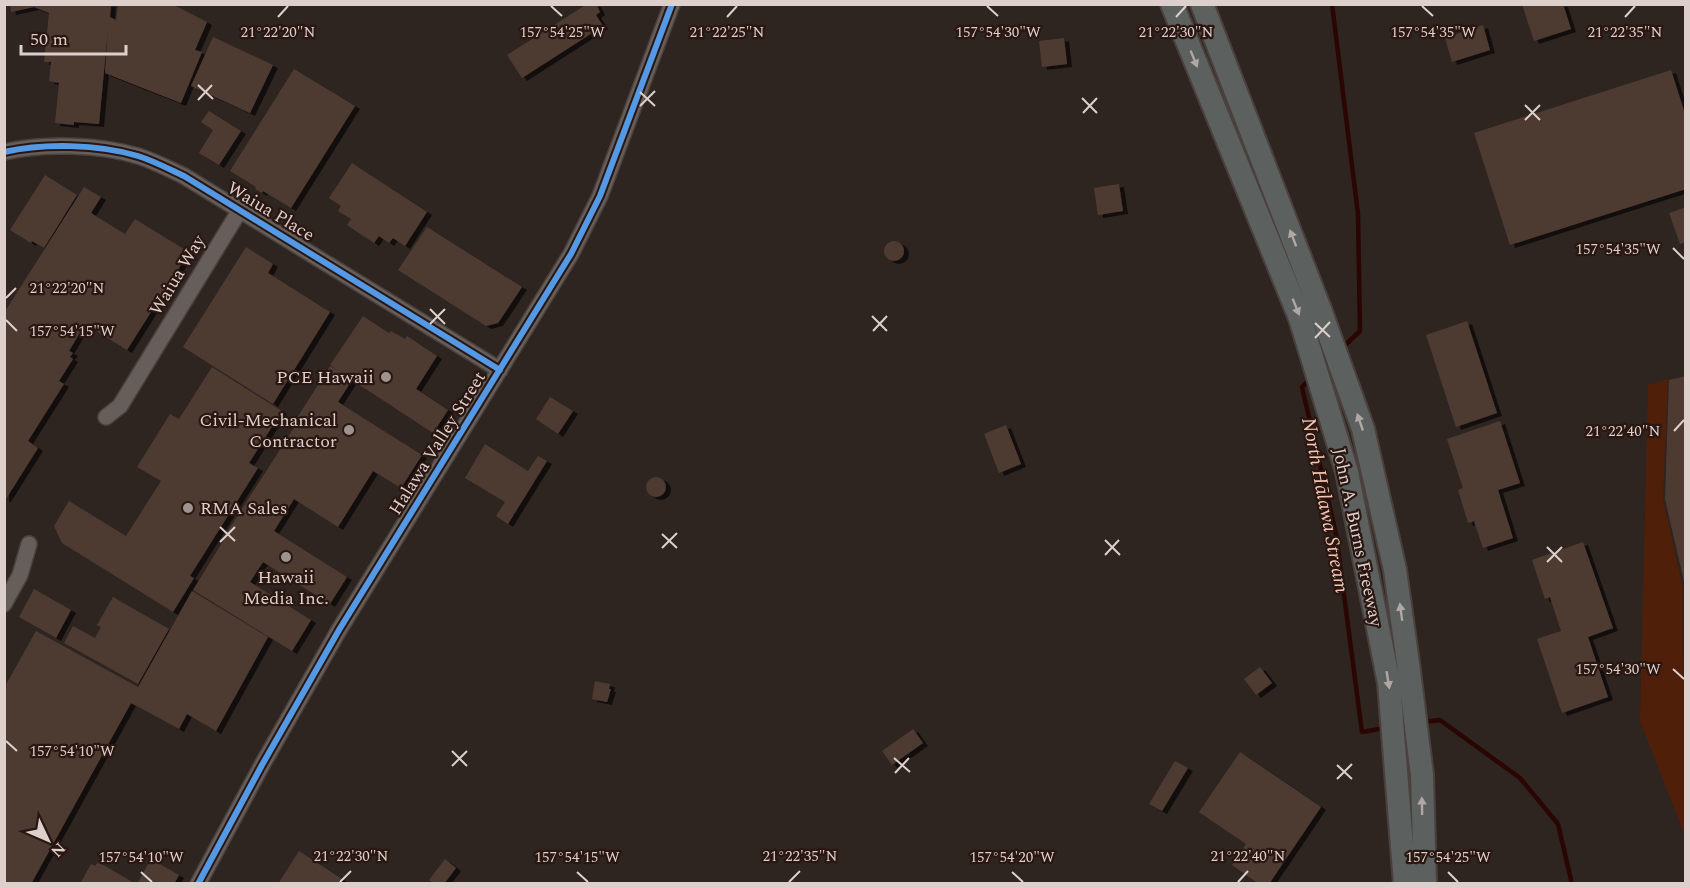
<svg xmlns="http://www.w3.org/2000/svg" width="1690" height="888" font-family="Spectral,serif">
<defs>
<filter id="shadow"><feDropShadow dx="5" dy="3" stdDeviation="0" flood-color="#0009"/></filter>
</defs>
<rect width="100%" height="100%" fill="#2e2420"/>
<path fill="#501f0a" d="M1668,379L1663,499L1682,584L1683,676L1686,685L1685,836L1640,721L1648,385Z"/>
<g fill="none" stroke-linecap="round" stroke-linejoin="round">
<path stroke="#2a0603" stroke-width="4.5" d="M1332,4L1358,214L1360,331L1341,349
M1312,377L1302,387L1336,534L1362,732L1385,728
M1423,722L1440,720L1520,778L1558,824L1572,884"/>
</g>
<path fill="#4e3b33" filter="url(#shadow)" d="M10,4H111L110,17L116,20L118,4H172L207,22L195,50L202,52L181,103L105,73L108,29L99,124L74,122V125L55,123L59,83L49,81L51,62H44L49,13L34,7L11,12Z
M587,4H596L600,12L596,15L603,26L522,78L507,55Z
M1522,4H1563L1571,29L1534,41Z
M1483,25L1490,50L1452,62L1445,38Z
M213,37L273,65L250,113L191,86Z
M1064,38L1067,64L1042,67L1039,41Z
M294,69L355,106L291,208L263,191L262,193L255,189L256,187L230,171Z
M1671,70L1686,117V189L1510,245L1474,133Z
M209,111L241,131L219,165L199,153L213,130L201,122Z
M352,163L427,212L405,246L393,238L389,243L379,236L374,243L347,225L351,219L338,211L341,206L329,198Z
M45,175L77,195L44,248L32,241L31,243L10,230Z
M1119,184L1123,211L1098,215L1094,188Z
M84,187L101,197L91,213L125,234L135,219L189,252L127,350L93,329L96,322L92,329L89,327L86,332L82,329L69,351L73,353L70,357L73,359L59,381L64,384L28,441L38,448L6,499H4V313Z
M1686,207V242L1680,244L1669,213Z
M427,227L522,287L498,323L486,326L398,270Z
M884 251a10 10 0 1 1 20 0a10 10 0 1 1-20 0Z
M246,247L273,264L268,273L330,312L273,404L183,347Z
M363,316L389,333L391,331L405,339L407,336L437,356L416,389L448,410L433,433L352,380L338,402L422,455L401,488L373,471L338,527L294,499L274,531L347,577L330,604L263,562L250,582L311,620L292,651L193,590L225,538L224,537L297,423L295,421L330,366L337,370L330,365Z
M1467,321L1497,413L1456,427L1426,335Z
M212,367L282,411L249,463L258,468L190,576L194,578L173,612L62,543L54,526L69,501L126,536L161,481L137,467L170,414L179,419Z
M1686,376V586H1685L1665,499L1669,380Z
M550,397L573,411L558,434L536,419Z
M1500,421L1520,483L1498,490L1513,538L1483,548L1474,521L1468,523L1458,490L1463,488L1447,439Z
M1006,425L1021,464L999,473L984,434Z
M485,444L528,471L538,456L547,461L508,524L496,516L505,502L465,478Z
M646 487a10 10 0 1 1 20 0a10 10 0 1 1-20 0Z
M1583,542L1613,628L1588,637L1608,697L1562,713L1537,639L1561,631L1550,597L1545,599L1532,560Z
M34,589L71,610L56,638L19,617Z
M192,591L268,637L216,731L187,714L179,729L131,703L31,884H4V688L36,631L138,687Z
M113,597L169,629L138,684L64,643L73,626L95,638L101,627L97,625Z
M1260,667L1272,683L1256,695L1244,679Z
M595,681L610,684L609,689H611L607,702L592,699Z
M913,729L923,743L892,765L882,751Z
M1240,752L1321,807L1269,884H1259L1232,865L1246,844L1199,812Z
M1175,761L1188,768L1162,811L1149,804Z
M299,851L342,879L339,884H278Z
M151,859L179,875L174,884H137Z
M445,859L456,868L444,884H434L429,880Z
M98,862L136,884H80L91,864L95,866Z"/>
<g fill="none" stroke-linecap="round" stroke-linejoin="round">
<defs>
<path id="minor" d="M4,152C44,143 98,144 138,156C154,161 169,169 184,176L500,370
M106,417L120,406L240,210
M4,604L20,575L29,544
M198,884L262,765L339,630L571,254L600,196L672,4"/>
<path id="highway" d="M1172,4L1300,318L1347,472L1389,683L1405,884
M1202,4L1321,312L1363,429L1395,570L1408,663L1422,775L1425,884"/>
</defs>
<use href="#minor" stroke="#4a403d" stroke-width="18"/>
<use href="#highway" stroke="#4a403d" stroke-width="26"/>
<use href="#minor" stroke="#665e5a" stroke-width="15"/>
<use href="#highway" stroke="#5c605f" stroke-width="22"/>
<defs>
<path id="cycleway" d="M4,152C44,143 98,144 138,156C154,161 169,169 184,176L500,370
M198,884L262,765L339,630L571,254L600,196L672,4"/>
</defs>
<use href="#cycleway" stroke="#2a1711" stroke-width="10"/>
<use href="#cycleway" stroke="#5399e6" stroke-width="6"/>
</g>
<defs><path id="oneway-solid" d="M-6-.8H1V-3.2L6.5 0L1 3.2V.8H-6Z" transform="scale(1.5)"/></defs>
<g fill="#b0a8a5">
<use href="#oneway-solid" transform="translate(1194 59) rotate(68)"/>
<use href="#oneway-solid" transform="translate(1293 238) rotate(-111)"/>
<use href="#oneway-solid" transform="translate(1296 307) rotate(68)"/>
<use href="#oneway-solid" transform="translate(1360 422) rotate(-109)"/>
<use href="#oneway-solid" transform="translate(1401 612) rotate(-98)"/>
<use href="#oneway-solid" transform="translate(1388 680) rotate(81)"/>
<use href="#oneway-solid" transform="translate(1422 806) rotate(-91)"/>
</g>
<path fill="none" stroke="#ddcfcb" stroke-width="2" d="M551,6L562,16M987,6L998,16M1422,6L1433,16M278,17L288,6M727,17L737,6M1176,17L1186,6M1625,17L1635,6M198,85L213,99M640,92L655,106M1082,98L1097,113M198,100L212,85M1525,105L1540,120M640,106L655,91M1083,113L1097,98M1525,120L1540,105M1673,248L1684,259M6,298L16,288M430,309L445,324M872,316L887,331M6,320L17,331M1315,323L1330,337M430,324L445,309M873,331L887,316M1315,338L1330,322M1674,431L1684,420M220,527L235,541M662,534L677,548M1105,540L1120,555M220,542L235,527M1547,547L1562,562M662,548L677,533M1105,555L1119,540M1547,562L1562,547M1673,669L1684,679M6,741L17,751M452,751L467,766M894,758L910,772M1337,765L1352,779M452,766L467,751M895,773L909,758M1337,779L1352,764M141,872L152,882M577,872L588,882M1012,872L1023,882M1448,872L1458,882M340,882L351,871M789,882L800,871M1238,882L1248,871"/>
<g fill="#a0938f" stroke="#2a1711" stroke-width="2">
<circle cx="386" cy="377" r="6"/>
<circle cx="349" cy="430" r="6"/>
<circle cx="188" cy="508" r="6"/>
<circle cx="286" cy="557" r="6"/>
</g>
<g text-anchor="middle" stroke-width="4.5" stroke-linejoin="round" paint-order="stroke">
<g font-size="18" fill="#ddcfcb" stroke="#2a1711">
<text transform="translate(271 211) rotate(31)" y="6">Waiua Place</text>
<text transform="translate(177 275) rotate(-59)" y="6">Waiua Way</text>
<text transform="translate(437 443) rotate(-58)" y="6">Halawa Valley Street</text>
<text transform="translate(1358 537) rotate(78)" y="6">John A. Burns Freeway</text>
</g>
<g font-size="18" fill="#ddcfcb" stroke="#2a1711" text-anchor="end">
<text x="374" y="383">PCE Hawaii</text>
<text x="337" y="426">Civil-Mechanical<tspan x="337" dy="21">Contractor</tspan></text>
<text x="200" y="514" text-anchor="start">RMA Sales</text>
<text x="286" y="583" text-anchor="middle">Hawaii<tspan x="286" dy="21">Media Inc.</tspan></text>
</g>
<g font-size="20" font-style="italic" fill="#f5c6b5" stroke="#2a1711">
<text transform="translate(1326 505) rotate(79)" y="7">North Hālawa Stream</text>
</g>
</g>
<g font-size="15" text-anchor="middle" fill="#ddcfcb" stroke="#2a1711" stroke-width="4.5" stroke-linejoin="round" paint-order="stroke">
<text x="562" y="37">157°54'25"W</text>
<text x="998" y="37">157°54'30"W</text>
<text x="1433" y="37">157°54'35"W</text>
<text x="1176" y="37">21°22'30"N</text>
<text x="1625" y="37">21°22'35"N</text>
<text x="278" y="37">21°22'20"N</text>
<text x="727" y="37">21°22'25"N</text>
<text x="1618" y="254">157°54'35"W</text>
<text x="67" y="293">21°22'20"N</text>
<text x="72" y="336">157°54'15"W</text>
<text x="1623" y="436">21°22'40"N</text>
<text x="1618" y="674">157°54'30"W</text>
<text x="72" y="756">157°54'10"W</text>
<text x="351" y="861">21°22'30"N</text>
<text x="800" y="861">21°22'35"N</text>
<text x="1248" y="861">21°22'40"N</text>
<text x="141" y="862">157°54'10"W</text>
<text x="577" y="862">157°54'15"W</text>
<text x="1012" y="862">157°54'20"W</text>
<text x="1448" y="862">157°54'25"W</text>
</g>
<rect width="1690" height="888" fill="none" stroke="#ddcfcb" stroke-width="12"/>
<g transform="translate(48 840) rotate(134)" stroke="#2a1711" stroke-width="4.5" paint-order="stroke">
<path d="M0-4.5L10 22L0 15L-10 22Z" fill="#ddcfcb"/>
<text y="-9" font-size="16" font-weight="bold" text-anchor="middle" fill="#ddcfcb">N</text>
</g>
<path d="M21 45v9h105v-9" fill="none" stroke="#ddcfcb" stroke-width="3"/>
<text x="30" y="45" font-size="18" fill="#ddcfcb" stroke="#2a1711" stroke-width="4.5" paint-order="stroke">50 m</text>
</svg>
